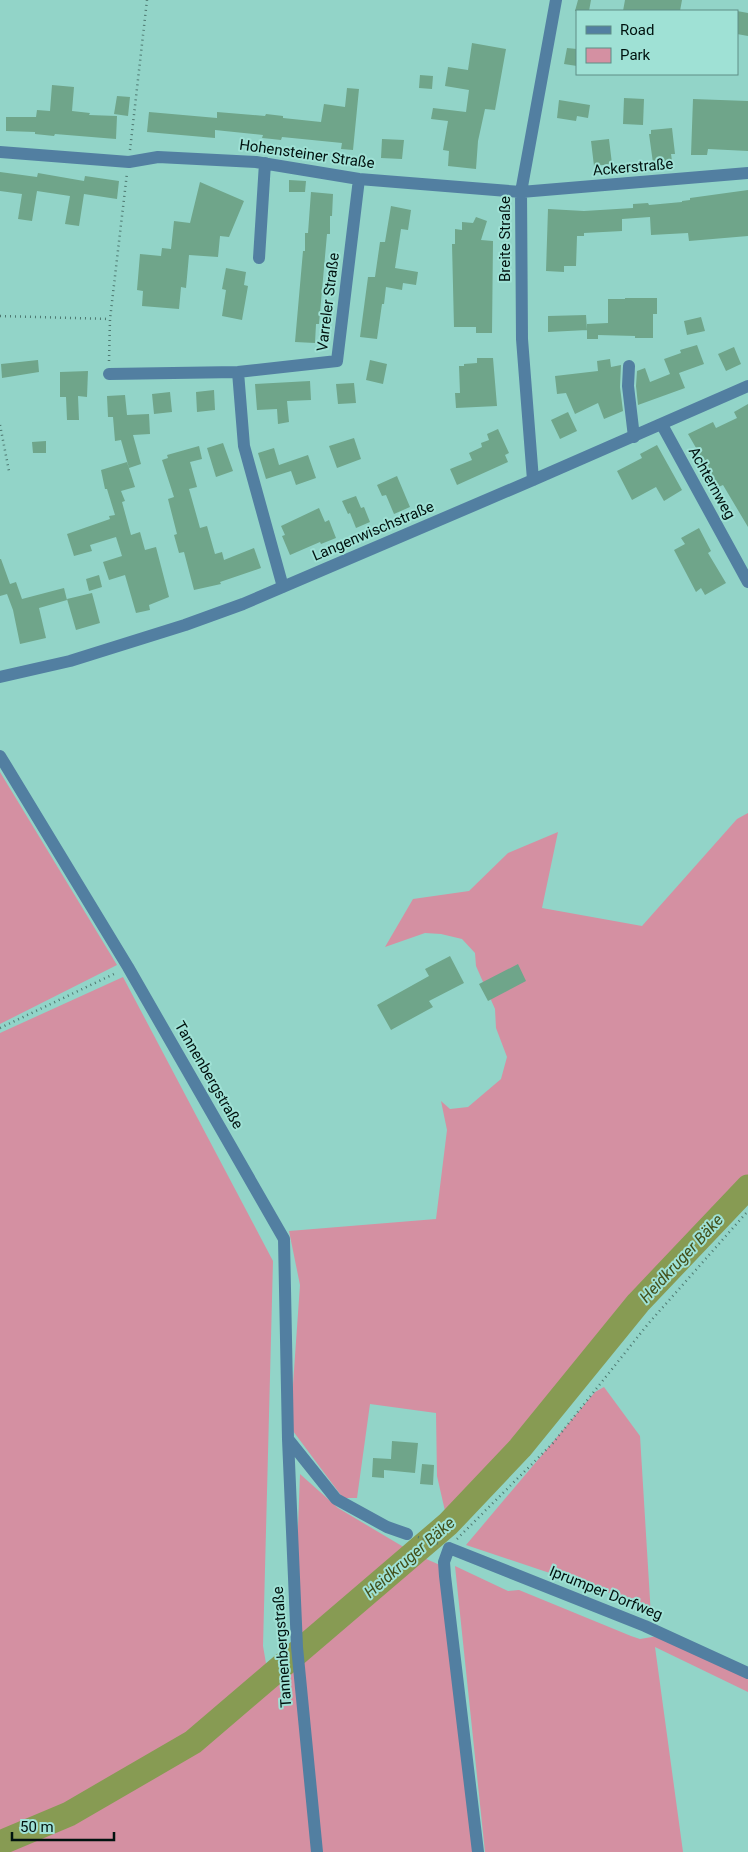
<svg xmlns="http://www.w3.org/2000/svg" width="748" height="1852" font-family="Roboto,sans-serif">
<rect width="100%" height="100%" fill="#92d4c8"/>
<path fill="#d490a2" d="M0,772L117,965L0,1024Z
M748,813V1184L636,1303L518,1448L448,1524L437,1476L436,1413L370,1404L357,1498H343L290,1427L300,1285L289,1231L436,1219L447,1130L441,1101L450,1109L468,1107L501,1079L507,1057L496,1028L495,1009L476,966L475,953L462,939L441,934L425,933L385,947L413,899L469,891L508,853L558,832L542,908L642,926L737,819Z
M123,977L273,1261L263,1646L268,1675L192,1741L70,1811L0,1841V1033Z
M604,1387L640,1436L651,1616L639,1603L466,1545L595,1392Z
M300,1474L338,1508L412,1552L311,1638L294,1635Z
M417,1555L440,1565L474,1852H0V1848L74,1815L190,1747L293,1662Z
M455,1566L508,1591L519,1590L631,1636L640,1639L658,1636L748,1678V1692L655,1647L683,1852H485Z"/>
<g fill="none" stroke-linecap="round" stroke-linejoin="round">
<path stroke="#879b53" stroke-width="25" d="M0,1843L69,1814L193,1742L448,1524L520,1448L638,1303L748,1187"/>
</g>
<path fill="#6fa58a" d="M578,0H591L589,11H575Z
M625,0H682L680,11H623Z
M737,11L748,13V36L737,34Z
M472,43L506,49L495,110L485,109L478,141L476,169L448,166L449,151L443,150L448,121L431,119L433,108L466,112L469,90L445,86L448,67L468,70Z
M567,48L577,49V66L564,64Z
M420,75L433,76L432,89L419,88Z
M52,85L74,87L72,111L90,113L89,115L117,116L116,139L55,134L54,136L35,134V132L6,131V117H36L37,110L50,111Z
M347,88L359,89L353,150L341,149L342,143L282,137L281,140L272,139L262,138L263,135L215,130V138L147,132L149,112L217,118V112L265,116L266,114L283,116V118L321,122L324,104L345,107Z
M117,96L130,97L128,116L114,114Z
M624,98L644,99L643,125L623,124Z
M693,99L748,101V151L708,149L707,155H691Z
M559,100L590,105L588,118L577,116L576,121L557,118Z
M672,128L675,154H671L672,161L653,163L649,134H651V130Z
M382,139L404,140L402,159L381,158Z
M609,139L612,164L594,166L591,141Z
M0,172L37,177L38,173L84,181L85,176L119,181L117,199L84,194L79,226L65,224L70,196L37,191L32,221L18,219L22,194L0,191Z
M289,180L306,181L305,192H289Z
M200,182L244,201L229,237L220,236L218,257L189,255L186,288L181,287L179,309L142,306L143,291L137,290L140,254L161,256L162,248L171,249L174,221L190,223Z
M748,190V236L689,241L688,233L651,235L650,217L622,219V231L584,233V236H577L576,266H564V272L546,271L548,209L584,211L633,208V204L648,203L649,205L682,202V201L690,200V198Z
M311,192L333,194L332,216H330V234H327L319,324H316L315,343L295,342L303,251H305V233H308Z
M391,206L411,210L408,230L401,229L395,268L418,272L416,285L403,283L402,290L386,287L384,304H382L377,339L360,337L368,277H375L380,242H385Z
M476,217L487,221L481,240L493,241L492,333H476V327H454L452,244H455V229L462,230V222L473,223Z
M226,268L246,272L244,285L248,286L242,320L222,316L226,290L222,289Z
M625,298H657V314H653V338H635V336L598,335V339H587V324L608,323V299H625Z
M586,315L587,330L548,332V316Z
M701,317L705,331L687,335L684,321Z
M697,345L704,364L679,373L685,388L638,405L636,386L637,371L645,368L650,382L670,374L664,359L681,353L680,350Z
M734,347L741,364L726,371L718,354Z
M477,358H493L497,406L456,408L455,393H460L459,366H464V364L477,363Z
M610,359L611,367L621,365L620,387L623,411L604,419L598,403L575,414L566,393L557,394L555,376L598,371L597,361Z
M38,360L39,372L2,378L1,364Z
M370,360L387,364L383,384L366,380Z
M88,371L87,397L78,396L79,420H67L66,397H60V372Z
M310,381L311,400L287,401L289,422L278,424L277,409L257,410L255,384Z
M354,383L356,403L338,404L336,384Z
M214,390L215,410L197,412L196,392Z
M170,392L172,412L154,414L152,394Z
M125,395L127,415L149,414L150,434L133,435L141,464L129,468L121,440L115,441L113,417H108L107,396Z
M748,404V527L723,485L716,488L703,460L688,434L713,422L716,428L737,418L734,412Z
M568,412L577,431L560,439L551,420Z
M498,429L509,453L505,455L508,462L457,485L450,469L472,460L469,453L482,447L481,443L489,440L487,434Z
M354,438L361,459L337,468L329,446Z
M46,441V453H33L32,442Z
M223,443L233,471L216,477L207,448Z
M657,445L682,490L664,501L656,487L632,500L617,471L642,458L640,454Z
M199,446L202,459L190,462L197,487L189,489L200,528L207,526L215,554L222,552L224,560L254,548L261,568L220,582L221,584L194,590L184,552L179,553L174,535L177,534L168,499L174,497L162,460L168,458L167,455Z
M274,448L279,465L308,455L316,478L296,485L291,471L266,479L258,453Z
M127,462L135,487L121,491L125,501L122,502L131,535L140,532L145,550L156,547L169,597L149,605L150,610L136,613L125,575L109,580L103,562L122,556L116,537L90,545L92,551L74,556L67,534L110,519L109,516L115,515L107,489H105L101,470Z
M397,476L410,507L394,514L386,495L382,496L377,485Z
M356,496L361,508L364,507L370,522L356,528L350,513L348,514L342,501Z
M319,508L325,522L329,520L336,538L321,544L320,542L290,555L282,536L285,535L281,526Z
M699,528L711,551L708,553L726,583L705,595L701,588L696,592L674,550L685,544L681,538Z
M0,559H1L10,584L16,582L22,599L64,588L67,600L39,608L46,638L20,644L13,610L7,594L0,596Z
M99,575L102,587L89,591L86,579Z
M92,593L100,623L76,630L67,599Z
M450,956L464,983L429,1001L433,1007L391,1030L377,1005L429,976L425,969Z
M518,964L526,981L488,1001L479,984Z
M392,1441L418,1443L415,1473L384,1470V1478L372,1477L373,1458L391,1459Z
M422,1464L434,1465L433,1485L420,1484Z"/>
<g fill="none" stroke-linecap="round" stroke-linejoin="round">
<path stroke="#4e7971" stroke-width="2.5" stroke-dasharray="1 4" stroke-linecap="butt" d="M130,150L147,0
M0,316L110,319
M109,361L110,319L127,173
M0,425L9,471
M0,1028L116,973
M418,1537L439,1544
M457,1539L553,1443L648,1324L748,1211"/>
<path stroke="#527fa1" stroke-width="12" d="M0,152L129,162L158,157L256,162L359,179L521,192L748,173
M259,258L265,163
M629,366L628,386L634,437
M238,372L244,446L283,587
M109,374L238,372L337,361L359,179
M662,425L748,582
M533,480L522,339L521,192L556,0
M0,677L70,661L185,625L243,604L533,480L748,386
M0,756L128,967L284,1239L288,1439L297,1647L317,1852
M288,1439L336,1499L387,1527L407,1534
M478,1852L445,1576L444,1562L449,1548L645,1626L748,1673"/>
</g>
<g text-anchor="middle" stroke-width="4" stroke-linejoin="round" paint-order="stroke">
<g font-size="15" fill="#00120f" stroke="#9fe1d5">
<text transform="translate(307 154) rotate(8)" y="5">Hohensteiner Straße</text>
<text transform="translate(633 167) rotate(-5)" y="5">Ackerstraße</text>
<text transform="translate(505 239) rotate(-90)" y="5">Breite Straße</text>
<text transform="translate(328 302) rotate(-83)" y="5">Varreler Straße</text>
<text transform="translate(712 483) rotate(61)" y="5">Achternweg</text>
<text transform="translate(373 531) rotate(-23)" y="5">Langenwischstraße</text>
<text transform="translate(209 1075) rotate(60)" y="5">Tannenbergstraße</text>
<text transform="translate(606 1593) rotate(22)" y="5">Iprumper Dorfweg</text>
<text transform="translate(282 1647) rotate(-94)" y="5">Tannenbergstraße</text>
</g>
<g font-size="16" font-style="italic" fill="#42501b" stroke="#9fe1d5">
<text transform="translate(681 1258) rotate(-47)" y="6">Heidkruger Bäke</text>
<text transform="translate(409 1557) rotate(-41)" y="6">Heidkruger Bäke</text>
</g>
</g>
<rect x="576" y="10" width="162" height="65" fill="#9fe1d5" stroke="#5f8e86"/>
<rect x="586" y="26" width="25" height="8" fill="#527fa1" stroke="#5f8e86"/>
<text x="620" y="35" font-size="15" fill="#00120f">Road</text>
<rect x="586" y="48" width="25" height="15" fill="#d490a2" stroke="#5f8e86"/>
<text x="620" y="60" font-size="15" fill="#00120f">Park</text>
<path d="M12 1832v8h102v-8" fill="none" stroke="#00120f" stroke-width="2.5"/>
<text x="20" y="1832" font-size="15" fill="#00120f" stroke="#9fe1d5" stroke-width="4" paint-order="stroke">50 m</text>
</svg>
